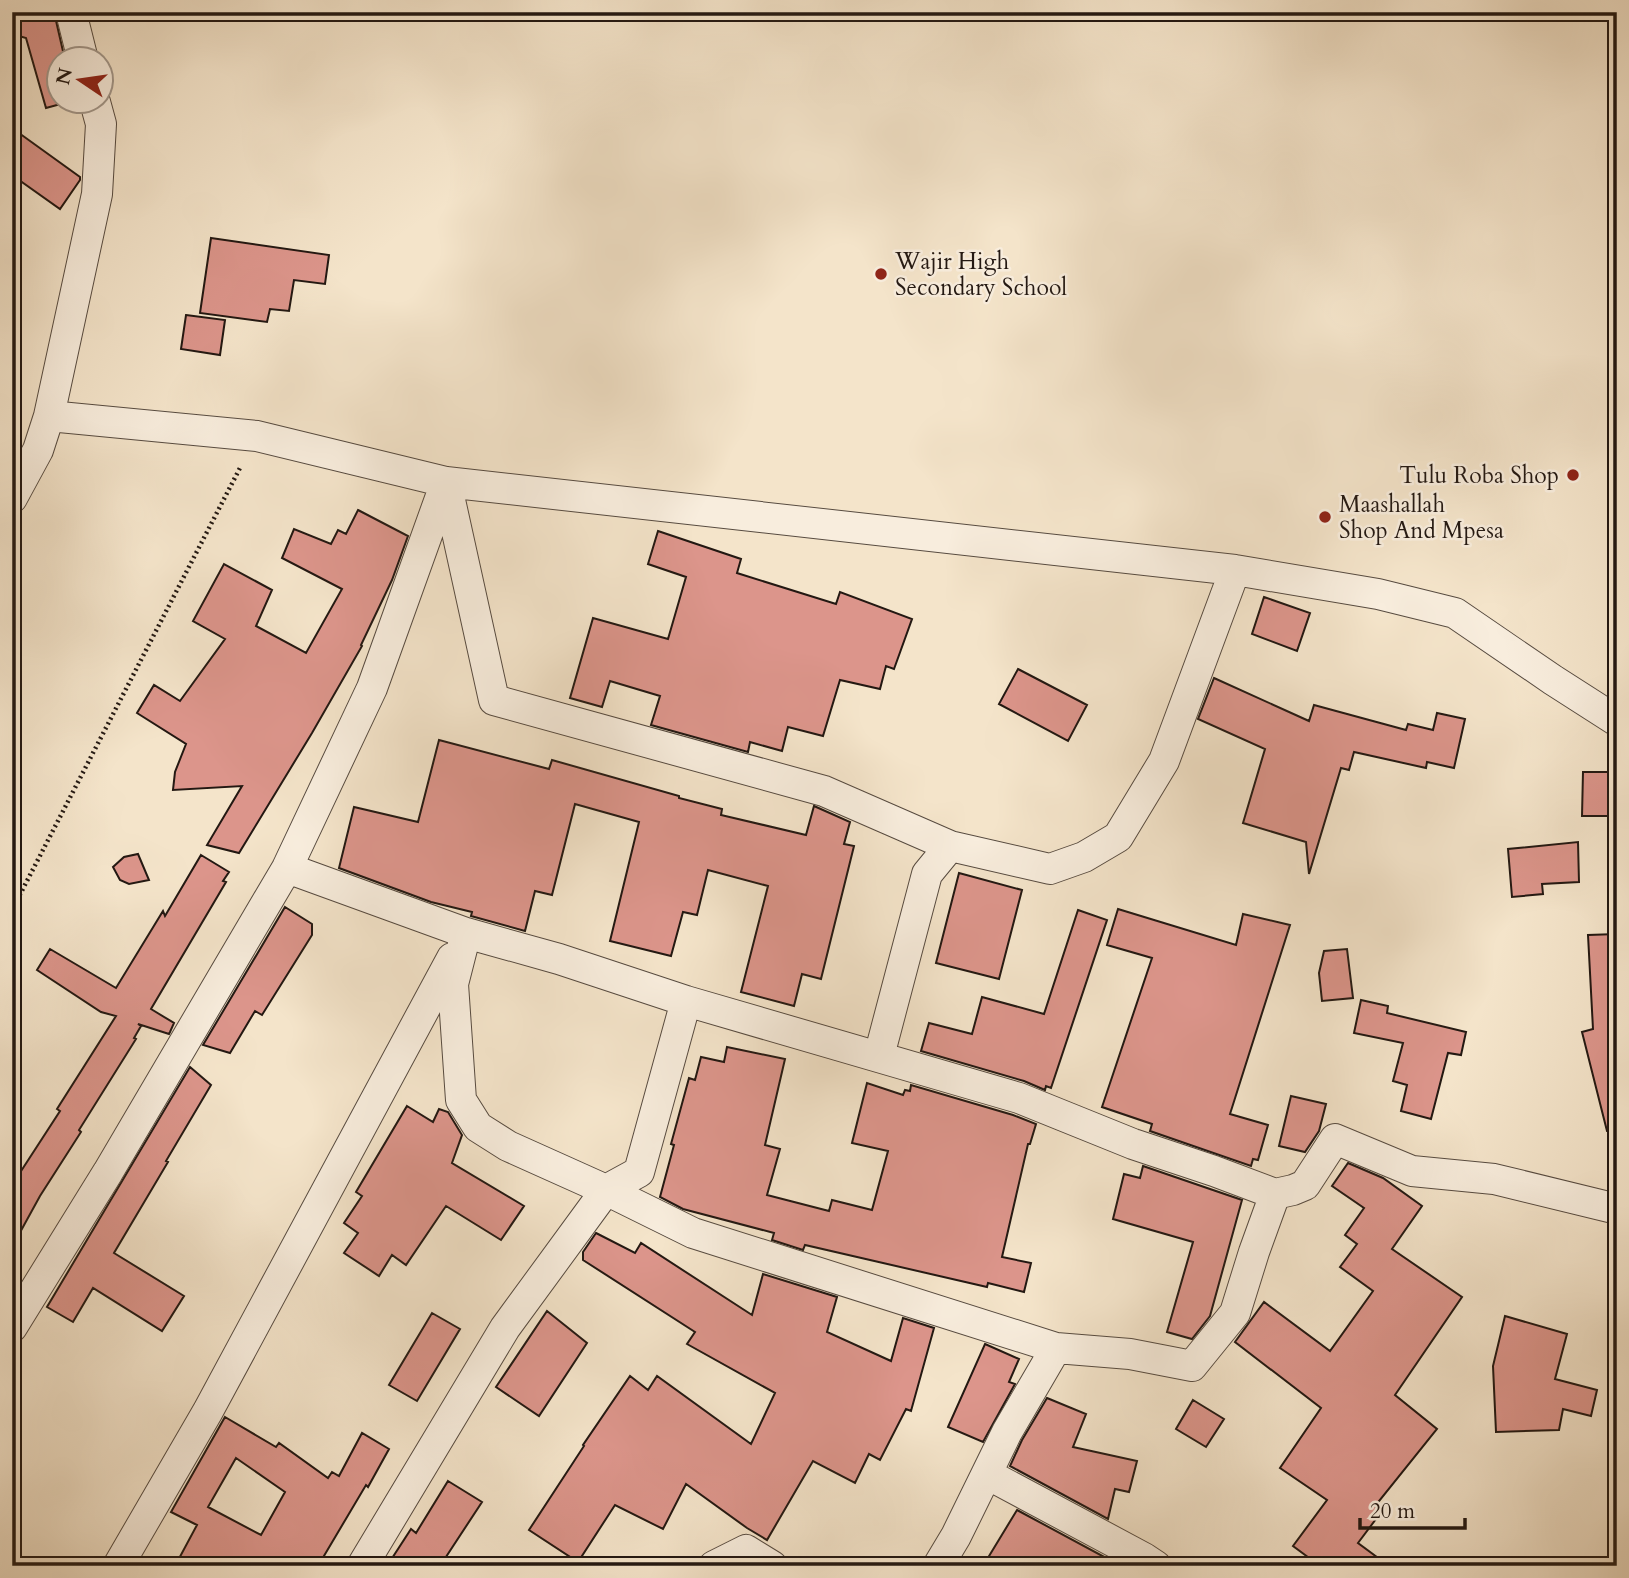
<svg xmlns="http://www.w3.org/2000/svg" width="1629" height="1578" font-family="Cardo,serif">
<rect width="100%" height="100%" fill="#f4e4ca"/>
<filter id="stains"><feTurbulence type="fractalNoise" baseFrequency=".00286" numOctaves="4"/><feColorMatrix values="0 0 0 0 .2 0 0 0 0 .09 0 0 0 0 .02 0 0 0 .5 -.17"/></filter>
<radialGradient id="worn" r=".72"><stop offset=".6" stop-color="#630" stop-opacity="0"/><stop offset="1" stop-color="#630" stop-opacity=".3"/></radialGradient>
<path fill="#dc958b" stroke="#231812" stroke-width="2" fill-rule="evenodd" d="M12,12H54L65,60H60V102H68L46,108L26,38L12,34Z
M12,128L80,177V180L60,209L12,175Z
M211,238L329,255L325,284L294,280L289,311L270,309L267,322L200,313Z
M186,315L225,320L220,355L181,349Z
M358,510L408,536L392,580L361,645L362,646L312,733L239,853L207,845L242,786L173,790L175,772L186,744L137,713L154,685L180,701L225,639L193,621L224,564L272,590L256,626L306,653L342,589L282,558L294,529L331,544L338,530L346,534Z
M658,531L741,559L737,573L836,604L840,592L912,619L894,669L886,666L880,689L840,680L823,736L788,727L782,751L750,742L748,752L651,725L660,696L610,681L602,707L570,698L593,618L668,639L686,577L648,564Z
M1264,597L1310,613L1297,651L1252,634Z
M1018,669L1087,705L1068,741L999,704Z
M1214,678L1309,721L1314,705L1406,730L1408,724L1433,730L1437,713L1465,719L1454,768L1427,762L1426,768L1354,752L1349,770L1341,768L1309,874L1306,842L1243,823L1265,749L1198,719Z
M439,740L549,769L552,760L679,796V798L722,809L721,815L806,835L814,806L850,822L844,844L854,846L821,979L802,974L794,1006L741,992L768,886L708,870L697,915L683,912L671,956L610,941L639,822L575,804L552,895L535,891L525,931L471,916L472,912L431,902L339,868L354,807L418,822Z
M1583,772H1617V816H1582Z
M1578,842L1579,882L1542,884L1543,894L1512,897L1508,849Z
M138,854L149,880L129,884L120,880L113,867L124,857Z
M201,855L229,872L223,881L226,882L151,1009L174,1023L170,1032L169,1034L138,1024L141,1026L134,1038L136,1039L79,1130L81,1132L40,1196L12,1247V1185L60,1111L57,1109L116,1016L101,1012L37,970L50,949L116,988L163,911L165,916Z
M959,873L1022,890L999,979L936,963Z
M285,907L312,924V935L262,1015L255,1011L230,1053L203,1045Z
M1118,909L1236,945L1243,914L1290,925L1230,1114L1268,1125L1258,1160L1253,1159L1251,1166L1150,1131L1152,1124L1102,1107L1152,958L1107,945Z
M1078,910L1107,920L1051,1088L1046,1086L1045,1090L1024,1081L921,1051L929,1023L972,1034L982,997L1044,1014Z
M1617,934V1130L1607,1131L1582,1032L1593,1029L1588,935Z
M1347,949L1353,998L1322,1001L1319,973L1324,951Z
M1361,1000L1388,1006L1387,1013L1466,1032L1461,1055L1448,1053L1431,1119L1401,1111L1407,1085L1393,1081L1403,1043L1354,1033Z
M727,1047L785,1059L765,1145L780,1149L767,1195L829,1211L832,1200L872,1210L888,1151L852,1143L867,1083L903,1095L905,1090L910,1091L911,1085L1013,1115L1036,1124L1030,1144H1028L1002,1257L1031,1263L1024,1292L988,1283L987,1287L805,1245L803,1250L772,1240L774,1233L683,1209L660,1197L674,1145L671,1144L689,1078L695,1080L701,1057L724,1062Z
M190,1067L211,1085L166,1161L168,1162L114,1253L184,1296L162,1331L93,1288L73,1322L47,1307Z
M1291,1096L1326,1104L1319,1131L1305,1152L1279,1146Z
M407,1106L433,1122L439,1109L448,1112L462,1135L452,1163L524,1206L501,1240L446,1206L406,1265L392,1255L379,1276L344,1253L358,1233L344,1223L362,1196L356,1192Z
M1348,1163L1383,1178L1422,1206L1392,1249L1462,1297L1395,1395L1437,1429L1375,1506L1382,1511L1358,1543L1389,1566H1320L1293,1546L1327,1500L1280,1468L1321,1408L1235,1342L1264,1302L1330,1351L1373,1291L1340,1267L1357,1244L1345,1235L1364,1208L1332,1186Z
M1143,1166L1242,1200L1210,1316L1192,1339L1167,1332L1193,1242L1113,1219L1124,1174L1140,1178Z
M596,1233L635,1253L641,1243L752,1315L763,1274L837,1297L827,1332L891,1361L903,1318L934,1328L911,1411L906,1409L880,1460L869,1454L855,1483L813,1461L767,1540L747,1528L686,1484L663,1529L615,1505L578,1562L529,1530L584,1446L583,1445L630,1376L648,1390L657,1376L751,1444L775,1393L687,1344L695,1332L583,1260V1252Z
M547,1311L587,1343L539,1416L496,1387Z
M432,1313L460,1329L417,1401L389,1385Z
M1505,1316L1567,1334L1555,1379L1597,1390L1591,1416L1563,1409L1559,1430L1496,1432L1493,1366Z
M985,1344L1019,1359L1009,1382L1015,1384L983,1442L948,1427Z
M1047,1398L1086,1414L1073,1447L1137,1461L1129,1492L1115,1489L1108,1519L1010,1466L1022,1440Z
M1193,1400L1224,1419L1206,1447L1176,1429Z
M225,1417L276,1447L279,1443L328,1478L332,1472L339,1476L362,1433L389,1449L368,1487L366,1485L318,1566H175L197,1525L171,1512ZM236,1458L285,1492L261,1535L208,1507Z
M448,1481L482,1502L440,1566H387L411,1529L416,1533Z
M1017,1510L1121,1566H983Z"/>
<g fill="none" stroke-linecap="round" stroke-linejoin="round">
<defs>
<path id="street" d="M71,12L83,60
M49,416L97,194L101,124L95,102
M446,482L494,700L824,791L950,846
M12,498L38,450L49,416L257,436L446,482L1235,570L1378,594L1455,613L1553,680L1617,721
M287,868L466,933L559,959L686,1001L1019,1098L1133,1144L1214,1171L1275,1194L1293,1190L1305,1185L1335,1139L1412,1171L1494,1179L1617,1209
M466,933L453,984L461,1100L478,1127L508,1146L606,1190L693,1233L1056,1348L1130,1354L1192,1366L1235,1313L1254,1252L1275,1194
M879,1056L927,874L950,846L1050,869L1084,857L1118,837L1164,761L1235,570
M12,1327L108,1172L287,868L372,688L446,482
M987,1474L1144,1558L1156,1566
M118,1566L208,1411L452,958
M362,1566L505,1328L606,1190L639,1172L686,1001
M714,1566L746,1550L772,1566
M938,1566L956,1536L1007,1432L1056,1348"/>
</defs>
<use href="#street" stroke="#574b40" stroke-width="32"/>
<path stroke="#231812" stroke-width="4.5" stroke-dasharray="2 3.5" stroke-linecap="butt" d="M12,910L241,466"/>
<use href="#street" stroke="#f8eddd" stroke-width="30"/>
</g>
<g fill="#8f2418" stroke="#f8eddd" stroke-width="2.5">
<circle cx="881" cy="274" r="7"/>
<circle cx="1573" cy="475" r="7"/>
<circle cx="1325" cy="517" r="7"/>
</g>
<g text-anchor="middle" stroke-width="5" stroke-linejoin="round" paint-order="stroke">
<g font-size="23" fill="#231812" stroke="#f8eddd" text-anchor="start">
<text x="895" y="269">Wajir High<tspan x="895" dy="26">Secondary School</tspan></text>
<text x="1559" y="483" text-anchor="end">Tulu Roba Shop</text>
<text x="1339" y="512">Maashallah<tspan x="1339" dy="26">Shop And Mpesa</tspan></text>
</g>
</g>
<rect width="1629" height="1578" fill="none" stroke="#f4e4ca" stroke-width="42"/>
<rect x="14" y="14" width="1601" height="1550" fill="none" stroke="#231812" stroke-width="3.5"/>
<rect x="21" y="21" width="1587" height="1536" fill="none" stroke="#231812" stroke-width="2"/>
<g transform="translate(80 80) rotate(283)"><circle r="33" fill="#f8eddd" stroke="#a3988c" stroke-width="2"/>
<path d="M0-5L12 26L0 18L-12 26Z" fill="#8f2418"/>
<text y="-10" font-size="19" font-weight="bold" text-anchor="middle" fill="#231812">N</text>
</g>
<path d="M1360 1518v10h105v-10" fill="none" stroke="#231812" stroke-width="3.5"/>
<text x="1370" y="1518" font-size="21" fill="#231812" stroke="#f8eddd" stroke-width="5" paint-order="stroke">20 m</text>
<rect width="100%" height="100%" filter="url(#stains)"/>
<rect width="100%" height="100%" fill="url(#worn)"/>
</svg>
